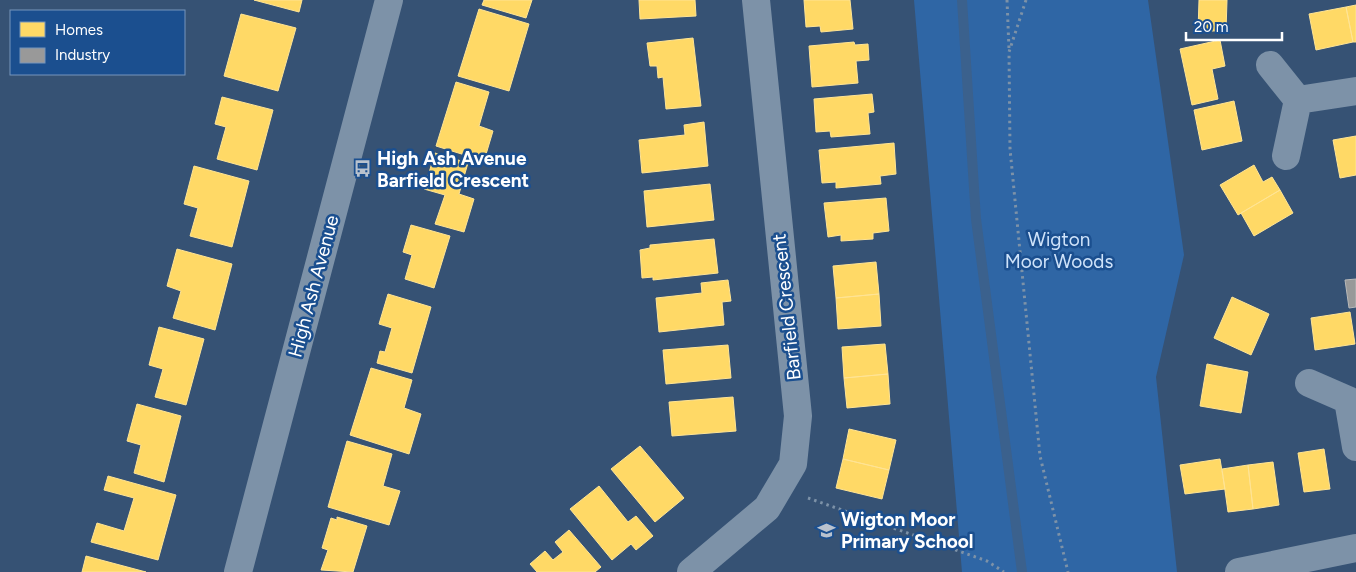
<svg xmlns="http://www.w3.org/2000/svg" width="1356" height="572" font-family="Figtree,sans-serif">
<rect width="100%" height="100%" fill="#365274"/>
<path fill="#2f66a5" d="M914,0H1148L1184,255L1156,377L1177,572H962Z"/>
<path fill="#ffd966" stroke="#ffe494" d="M254,0H302L299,12Z
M484,0H532L526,18L482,5Z
M639,0H695L696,16L640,19Z
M804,0H850L853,29L821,32L820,26L806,27Z
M1199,0H1227L1226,31H1198Z
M1356,5V42H1353L1346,7Z
M1346,7L1353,42L1316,50L1309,14Z
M479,9L529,24L509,91L458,76Z
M241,14L296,28L278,91L224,76Z
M693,38L701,106L666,109L663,77L658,78L657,66H650L647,43Z
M1220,40L1225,66L1212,69L1218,99L1192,105L1180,49Z
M854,42L855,45L868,44L869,60L856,61L858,83L812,87L809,46Z
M456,82L489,92L479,126L493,131L484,161L436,146Z
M872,94L874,112L868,113L870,134L831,137L830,131L816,132L814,99Z
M222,97L273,110L257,170L217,159L226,127L215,124Z
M1234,101L1242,141L1202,150L1194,110Z
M704,122L708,166L642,173L639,140L685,135L684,125Z
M1356,136V175L1340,178L1333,140Z
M894,143L896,174L880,176L881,184L836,188V182L822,183L819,150Z
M435,153L468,163L459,194L474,199L464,232L435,224L445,195L424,189Z
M1254,165L1263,182L1272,177L1280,190L1238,215L1220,185Z
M194,166L249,181L232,247L190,236L198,208L184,204Z
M710,184L714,220L647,227L644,191Z
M1280,190L1293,213L1254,236L1241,213Z
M886,198L889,231L873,233V239L841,241V235L828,237L824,203Z
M411,225L450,236L434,288L405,279L412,255L403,252Z
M714,239L718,273L653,280V277L642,278L640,250L650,248V245Z
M177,249L232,264L215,330L173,318L181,291L167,286Z
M876,262L879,294L836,298L833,266Z
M728,280L731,301L722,302L724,325L659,332L656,298L702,293L701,283Z
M388,294L431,307L412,373L377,363L380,351L385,352L392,328L379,324Z
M879,294L881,326L838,329L836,298Z
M1232,297L1269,314L1251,355L1214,338Z
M1350,312L1355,344L1315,350L1311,318Z
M159,327L204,339L186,405L155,397L163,369L149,365Z
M885,344L888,374L844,378L842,347Z
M728,345L731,378L666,384L663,350Z
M1207,364L1248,372L1241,413L1200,406Z
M371,368L412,380L404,408L421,414L409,454L350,435Z
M888,374L890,404L847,408L844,378Z
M733,397L736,431L672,436L669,402Z
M137,404L181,416L164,482L134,473L141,445L127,441Z
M849,429L896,440L889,470L843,459Z
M347,441L392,454L383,486L400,491L389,525L328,507Z
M640,446L684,498L655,522L611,469Z
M1324,449L1330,489L1304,492L1298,453Z
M843,459L889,470L882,499L836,488Z
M1220,459L1225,489L1185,494L1180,465Z
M1273,462L1279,505L1253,509L1248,465Z
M1248,465L1253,509L1228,512L1222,469Z
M108,476L176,495L158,560L91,542L97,523L124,531L134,498L104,490Z
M599,486L628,522L636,516L653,536L636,550L631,544L612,560L570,509Z
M337,517L367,526L353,572L321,570L328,550L322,548L331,518L337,520Z
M569,530L601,567L595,572H537L530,564L545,551L553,560L563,552L555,542Z
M86,556L146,572H82Z"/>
<path fill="#999" stroke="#b8b8b8" d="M1356,279V307L1349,308L1345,280Z"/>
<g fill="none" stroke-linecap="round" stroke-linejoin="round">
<path stroke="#3b618d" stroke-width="10" d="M962,0L976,219L1022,572"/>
<path stroke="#7d92a8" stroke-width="3" stroke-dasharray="2.5 4" stroke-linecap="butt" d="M1007,0L1009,49
M1026,0L1009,52L1010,149L1040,456L1068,572
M808,498L987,561L1004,572"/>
<path stroke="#7d92a8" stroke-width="28" d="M1270,65L1298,100L1286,156
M1298,100L1356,91
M1309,383L1348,400L1356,447
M238,572L389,0
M691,572L767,508L793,464L798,416L756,0
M1239,572L1356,548"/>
</g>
<defs>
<symbol id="bus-bare" viewBox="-9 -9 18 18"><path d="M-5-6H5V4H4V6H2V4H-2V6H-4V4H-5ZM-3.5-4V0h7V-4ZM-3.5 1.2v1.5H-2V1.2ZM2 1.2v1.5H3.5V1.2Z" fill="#b9c2ce" stroke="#1b4f8f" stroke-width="2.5" paint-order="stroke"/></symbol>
<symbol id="school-bare" viewBox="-9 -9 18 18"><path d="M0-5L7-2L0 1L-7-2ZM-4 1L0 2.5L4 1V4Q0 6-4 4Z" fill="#b9c2ce" stroke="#1b4f8f" stroke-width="2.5" paint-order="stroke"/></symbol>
</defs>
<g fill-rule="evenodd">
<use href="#bus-bare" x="350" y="156" width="25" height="25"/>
<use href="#school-bare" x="814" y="518" width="25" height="25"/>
</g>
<g text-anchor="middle" stroke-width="5" stroke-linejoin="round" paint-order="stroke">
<g font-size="19" font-weight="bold" fill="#fff" stroke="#1b4f8f" text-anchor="start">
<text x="377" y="165">High Ash Avenue<tspan x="377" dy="22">Barfield Crescent</tspan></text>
<text x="841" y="526">Wigton Moor<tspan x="841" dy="22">Primary School</tspan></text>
</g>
<g font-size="19" fill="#cfe3fa" stroke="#1b4f8f">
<text x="1059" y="246">Wigton<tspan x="1059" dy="22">Moor Woods</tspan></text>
</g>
<g font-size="19" fill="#fff" stroke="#1b4f8f">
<text transform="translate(313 286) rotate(-75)" y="7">High Ash Avenue</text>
<text transform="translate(786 307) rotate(-96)" y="7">Barfield Crescent</text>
</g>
</g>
<rect x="10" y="10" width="175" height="65" fill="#1b4f8f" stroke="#7695bc"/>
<rect x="20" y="22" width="25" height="15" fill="#ffd966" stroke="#7695bc"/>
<text x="55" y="35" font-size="15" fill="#ffffff">Homes</text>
<rect x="20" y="48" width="25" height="15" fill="#999999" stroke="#7695bc"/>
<text x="55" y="60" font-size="15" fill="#ffffff">Industry</text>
<path d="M1186 32v8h96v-8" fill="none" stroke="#ffffff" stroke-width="2.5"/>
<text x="1194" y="32" font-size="15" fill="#ffffff" stroke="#1b4f8f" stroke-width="4" paint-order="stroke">20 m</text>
</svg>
